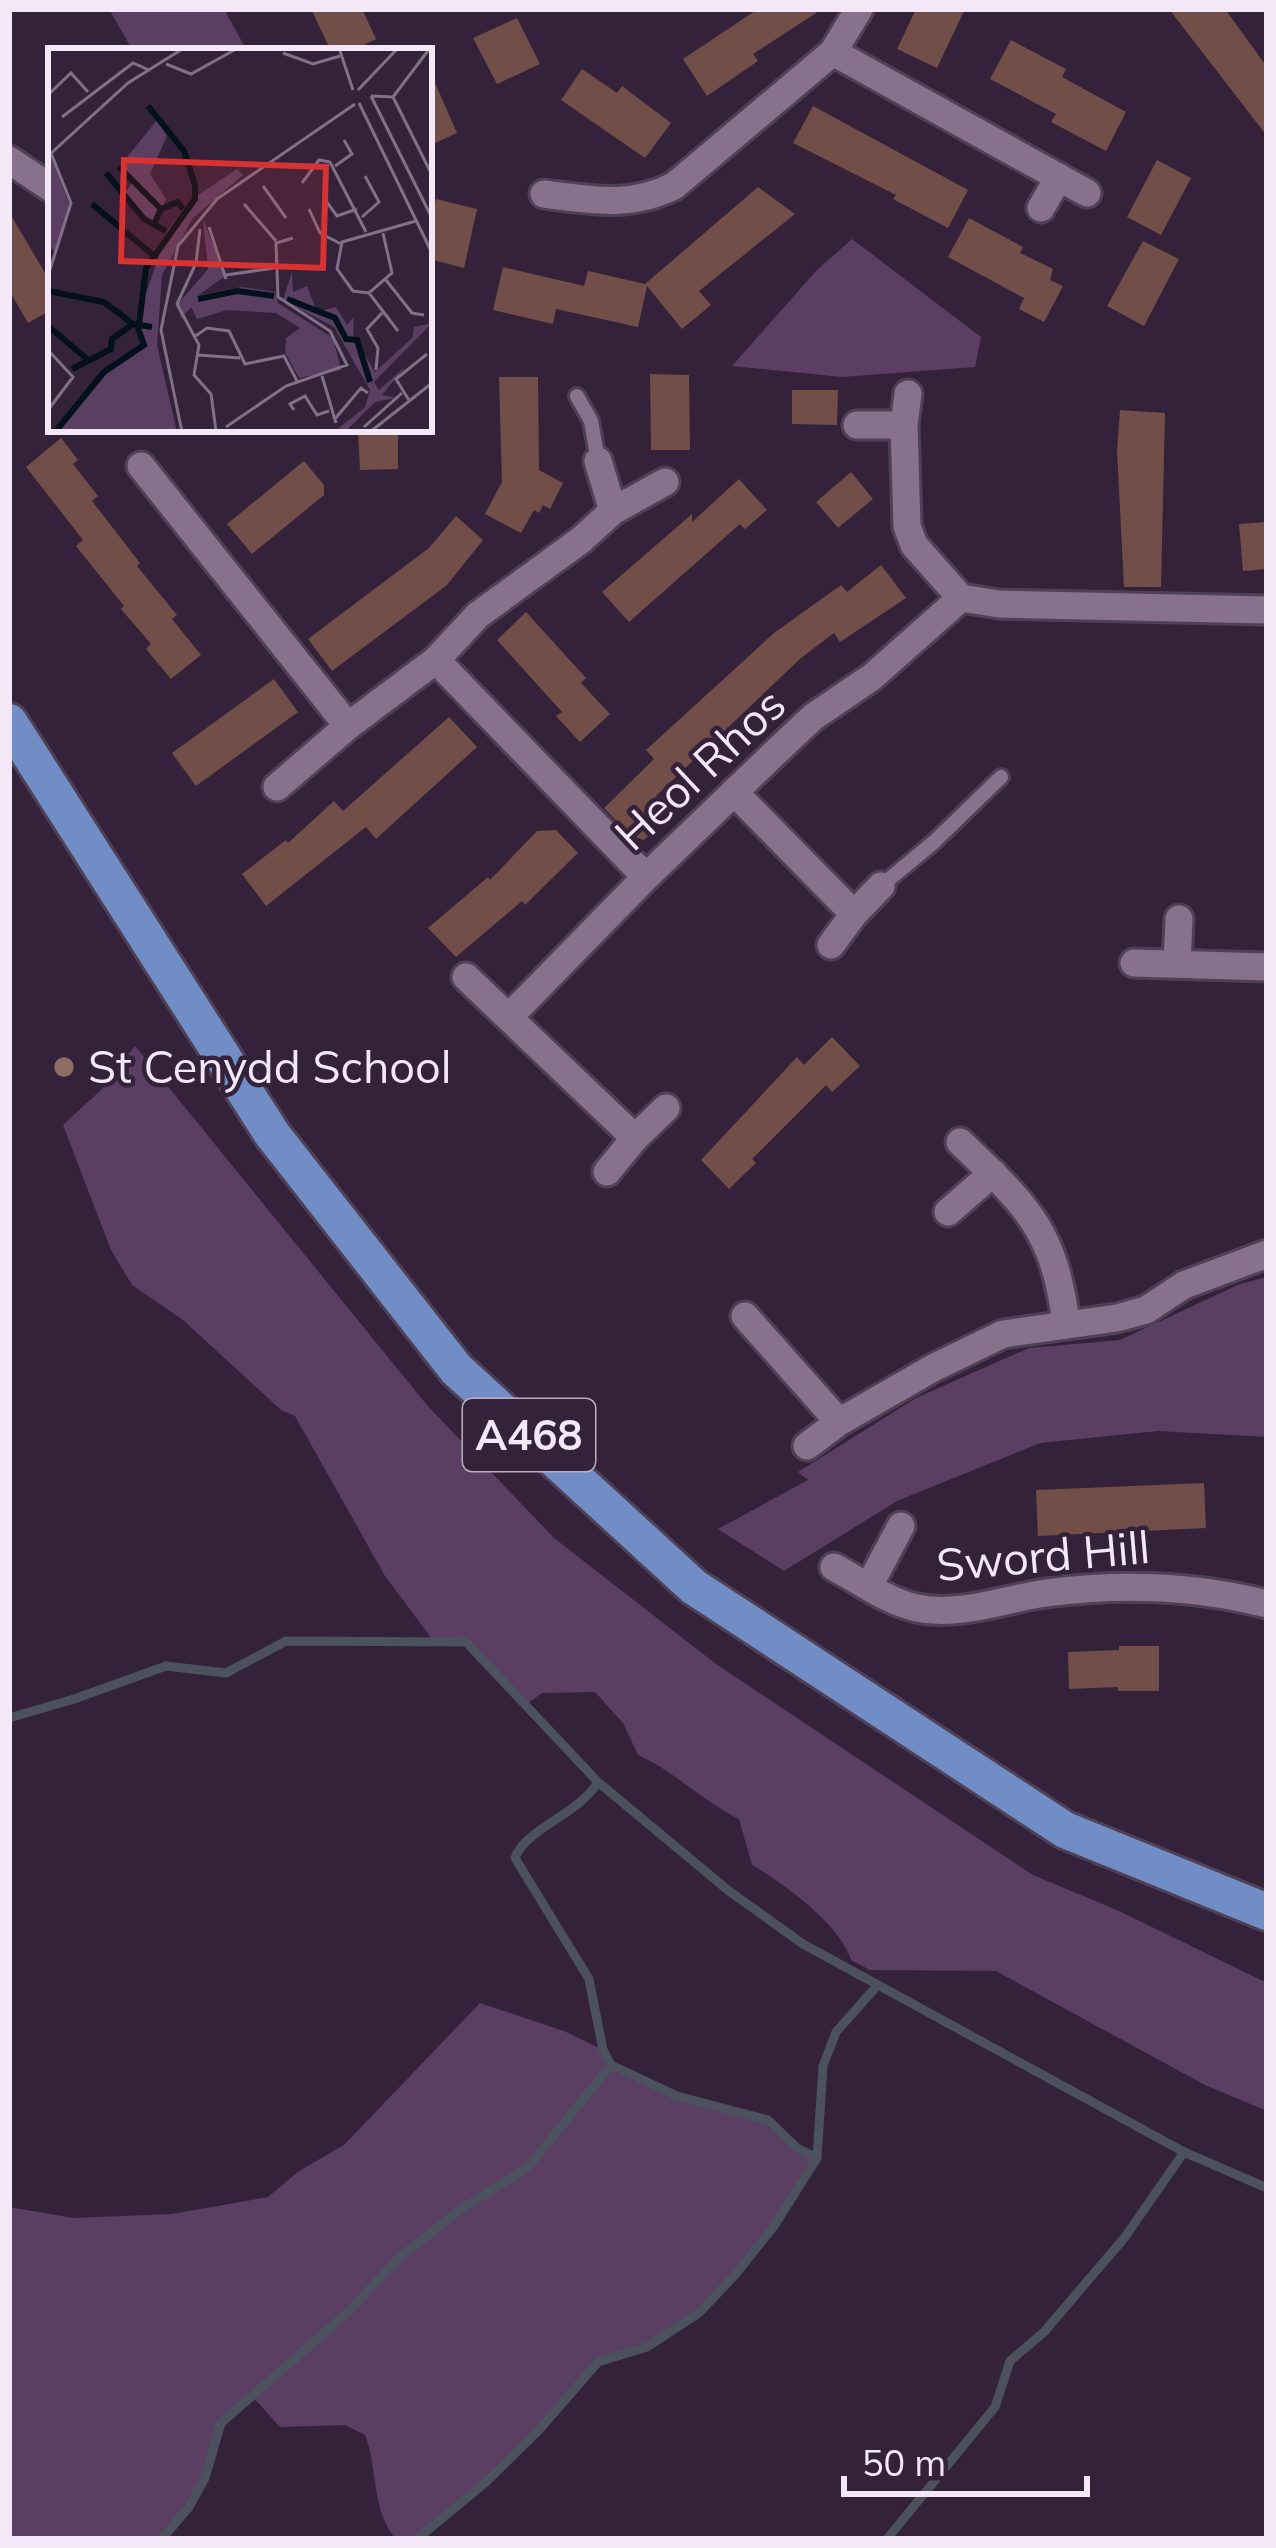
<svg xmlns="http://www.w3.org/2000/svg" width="1276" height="2548" font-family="Mulish,sans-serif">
<rect width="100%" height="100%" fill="#34223a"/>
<path fill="#5a3f62" d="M109,9H224L247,51H133Z
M852,239L981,337L975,367L842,377L732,366L817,270Z
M135,1046L426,1404L554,1538L716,1664L1033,1875L1119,1911L1267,1983V2111L1205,2085L996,1971L870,1970L851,1960C842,1926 782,1882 752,1865L739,1819C702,1801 676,1772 638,1755L623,1723L595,1692L542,1693L524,1706L467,1643H435L385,1576L295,1416L281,1410L183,1320L132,1285L111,1250L63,1125L102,1089Z
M1267,1277V1437L1158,1431L1040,1443L897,1501L784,1571L718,1529L808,1480L798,1472L916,1398L1029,1348L1120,1340L1240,1284Z
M480,2003L564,2031L603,2050L611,2065L677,2096L768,2120L797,2148L817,2158L774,2226L699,2313L647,2347L598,2362L539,2430L486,2482L421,2537L396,2539C371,2510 378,2468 365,2435L345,2425L280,2427L252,2396C212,2430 223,2431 206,2476C196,2500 179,2519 162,2539H9V2207L73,2218L172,2214L268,2197L299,2171L344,2145Z"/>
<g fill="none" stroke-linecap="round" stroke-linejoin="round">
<path stroke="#4b525d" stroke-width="9" d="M9,1718L74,1699L166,1666L226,1673L286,1641L466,1642L598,1782L729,1891L803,1944L1184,2152L1267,2188
M598,1782C577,1816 526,1828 515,1858L589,1979L603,2050L611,2065L677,2096L768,2120L797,2148L817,2158
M162,2539L189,2507L205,2478L221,2423L347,2313L401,2256L460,2210L528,2167L611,2065
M417,2539L486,2482L539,2430L598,2362L647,2347L699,2313L735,2275L774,2226L817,2158L823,2066L836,2032L876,1987
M887,2539L995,2407L1010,2361L1044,2332L1125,2237L1184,2152"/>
</g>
<path fill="#714e47" d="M311,9H362L376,39L352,51H331Z
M758,9H822L753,54L758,61L707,96L683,59Z
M916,9H965L937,68L897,49Z
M1169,9H1225L1267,67V136Z
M517,18L540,64L497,84L473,38Z
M1011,40L1066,69L1062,77L1126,112L1106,151L1051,122L1056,114L990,79Z
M429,69L457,133L429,146Z
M582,69L617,93L622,86L671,123L645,158L561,100Z
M813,106L968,190L948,228L893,199L896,195L793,143Z
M1157,160L1191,178L1161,235L1127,217Z
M758,187L795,214L699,291L711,305L682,329L647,286L638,327L556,309L553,324L493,310L503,267L584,286L588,271L645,284Z
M436,199L477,209L464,268L429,259V234Z
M9,212L51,283V310L28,323L9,290Z
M969,218L1023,247L1020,253L1053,269L1050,280L1063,286L1044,322L1019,309L1024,298L948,257Z
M1143,241L1179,259L1144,326L1107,306Z
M650,374L689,375L690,450H651Z
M499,377H538L539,470L563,483L550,509L543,505L539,513L534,510L521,533L485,514L502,482Z
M792,390H838L837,425L792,424Z
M1120,410L1165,413L1161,587H1124L1117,451Z
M398,429V469L360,470L358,430Z
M61,438L78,460L73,464L98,496L92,501L140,563L137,566L177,615L172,619L201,655L171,679L146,649L151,644L121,609L124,606L76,546L83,540L26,467Z
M304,461L324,485V495L252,554L227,524Z
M851,472L873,499L838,528L816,502Z
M739,479L767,510L745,529L740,524L629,622L602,592L692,514V522Z
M456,516L483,540L447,585L332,671L308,639L429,548Z
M1267,522V569L1243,571L1239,524Z
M881,565L906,598L840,642L834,633L801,658L656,796L672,812L644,840L630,835L604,808L654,759L646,750L774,633L841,585L847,592Z
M526,612L586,678L581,683L610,714L580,742L556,716L562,712L497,640Z
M274,679L298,712L196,786L172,753Z
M449,717L477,747L376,839L366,827L266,906L242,874L286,840L288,843L334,801L343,811Z
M556,830L578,853L525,905L522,901L456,957L428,928L488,877L490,880L537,831Z
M832,1037L860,1066L832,1092L826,1085L752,1159L756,1163L729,1189L701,1160L797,1057L804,1065Z
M1204,1483L1206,1528L1038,1536L1036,1490Z
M1119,1646H1159V1691H1118V1687L1069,1689L1068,1652L1119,1650Z"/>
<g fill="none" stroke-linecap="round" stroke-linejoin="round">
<defs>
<path id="lane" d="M577,396L591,421L598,461
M881,886L934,842L1001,777"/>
<path id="street" d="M833,52L1087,193
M9,160L51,188
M544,194C591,200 630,208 674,186L833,52L859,9
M1041,208L1059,177
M908,394L904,425L907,526L914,545L961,598L999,604L1267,610
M857,425H904
M598,461L613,511
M141,466L348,726
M436,660L646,877
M277,787L348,726L436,660L478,615L581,540L613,511L665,482
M734,792L854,914L881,886
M831,945L854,914
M1134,963L1267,967
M1177,964L1179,919
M466,977L635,1138L666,1108
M510,1016L646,877L779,749L813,717L872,677L961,598
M960,1142C1027,1206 1054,1229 1066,1323
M607,1172L635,1138
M948,1212L993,1173
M745,1316L839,1422
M807,1446L839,1422L933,1368L1003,1334L1117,1318L1146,1310L1184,1285L1267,1254
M834,1567C860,1581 888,1602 917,1608C959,1617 1004,1599 1046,1593C1121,1583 1193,1585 1267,1604
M869,1586L901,1526"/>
<path id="primary" d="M9,722L272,1134L456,1369L694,1587L1065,1830L1267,1912"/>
</defs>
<use href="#lane" stroke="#504055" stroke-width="20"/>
<use href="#street" stroke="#504055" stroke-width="33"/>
<use href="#primary" stroke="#504055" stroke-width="42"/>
<use href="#lane" stroke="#87718d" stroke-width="14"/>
<use href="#street" stroke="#87718d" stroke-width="27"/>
<use href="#primary" stroke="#708dc6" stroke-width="36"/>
</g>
<circle fill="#8d6e63" stroke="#34223a" stroke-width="4.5" cx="64" cy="1067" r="12"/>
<g text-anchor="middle" stroke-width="9" stroke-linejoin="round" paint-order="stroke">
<rect fill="#34223a" stroke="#baadbf" stroke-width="3" x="463" y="1399" width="132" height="72" rx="9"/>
<g font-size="42" font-weight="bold" fill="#f4e8f8">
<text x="529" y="1450">A468</text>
</g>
<g font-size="45" fill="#f4e8f8" stroke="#34223a">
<text transform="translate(700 769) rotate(-43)" y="16">Heol Rhos</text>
<text transform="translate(1043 1556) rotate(-5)" y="16">Sword Hill</text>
</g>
<g font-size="45" fill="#f4e8f8" stroke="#34223a" text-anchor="start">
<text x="88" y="1083">St Cenydd School</text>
</g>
</g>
<g transform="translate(48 48)">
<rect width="384" height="384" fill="#34223a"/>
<path d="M109,72L119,88L102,126L118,151L105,178L76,145L87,132L71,119ZM3,108L21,156L8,205L0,197ZM189,121L195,127L144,171L114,227L109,297L129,384H7L56,324L96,297L90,268L120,182L147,149ZM155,171L177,228L151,247L194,239L227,244L230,255L285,290L293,322L251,330L237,304L238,290L252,280L228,265L179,262L149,271L143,259L133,271L130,256L160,221ZM244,224L245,244L259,238L269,264L288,259L299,277L306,269L305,287L327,324L365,289L366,279L384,275L326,334L331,342L358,318L334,347L348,350L327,354L297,384H286L317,359L322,342L286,279L235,252Z" fill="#5a3f62"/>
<path fill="none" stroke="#02111b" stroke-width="6" d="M71,119L113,161M58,125L96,171L118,183M44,156L105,207M106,176L113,161L130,154L135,161M0,243L56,254L85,276M150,251L189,243L226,248M239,251L287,270L298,291L309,292L322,334M91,277L98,220L147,151V137L136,103L100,58M0,278L39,311M24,321L63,301L64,291L85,276L104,279M7,384L56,324L96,297L89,277"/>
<path fill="none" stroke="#817186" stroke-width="3" d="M291,0L305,42M235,5L265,16L292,8M118,16L143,26L190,0M310,42L350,0M2,45L23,25L40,44M323,48L384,170M323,48L345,49L382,0M345,49L384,127M311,55L384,205M14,69L85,15L101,22M0,108L80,35L136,0M287,118L304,106L296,92M254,135L271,112L282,114L318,184M215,138L238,170M278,153L289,168L309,161M196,156L228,193M261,161L272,185L293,196M314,169L331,154L317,128M161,179L178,231M152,181L148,215L129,256L151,297L146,327L163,346M335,185L344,225L321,245L305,243L289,221L294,194L368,173M178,227L226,220M0,228L23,155L3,105M338,232L364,265L376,267M321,245L350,283M146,289L159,280L181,283L197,316L236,308L249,333M0,302L25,329L0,362M150,307L192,310M328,322L330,300L319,281L334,265M274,328L288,375M163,346L168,383M362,354L348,331L379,306M246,362L242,356L257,348L269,367L281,363M286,372L313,340L320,345M178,379L238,338L299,317L282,283L230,249L228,195L245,190M316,379L354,345M134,384L113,282L130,198L169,151L307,56M322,384L384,335"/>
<path fill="#d83232" fill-opacity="0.15" stroke="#d83232" stroke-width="6" d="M76,112L278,119L275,220L73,213Z"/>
<rect width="384" height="384" fill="none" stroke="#f4e8f8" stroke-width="6"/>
</g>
<rect width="1276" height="2548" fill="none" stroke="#f4e8f8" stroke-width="24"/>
<path d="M844 2476v18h243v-18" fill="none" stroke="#f4e8f8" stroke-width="6"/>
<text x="862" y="2476" font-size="36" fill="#f4e8f8" stroke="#34223a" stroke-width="9" paint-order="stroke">50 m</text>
</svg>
